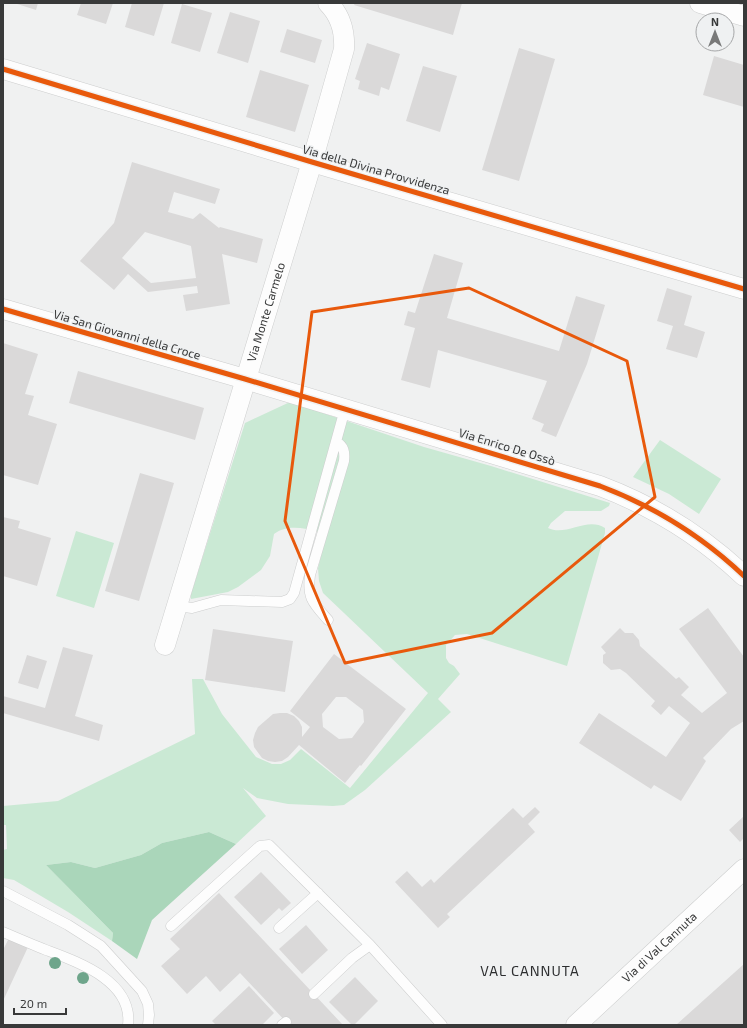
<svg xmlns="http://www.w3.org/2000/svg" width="747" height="1028" font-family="'Exo 2',sans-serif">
<rect width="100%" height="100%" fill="#f0f1f1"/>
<path fill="#cae9d4" d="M290,402L424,447L491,466L610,503L609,506L601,511H565L551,523L548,528C566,537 587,516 605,528V533L567,666L467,634L455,635L446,645V658L449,663L454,666L460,674L438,699L451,712L365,790L344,805L333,806L288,804L257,798L243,788L266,816L236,844L209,832L162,843L141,855L95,868L71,862L46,865L113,933L112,941L68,912L14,880L3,878V850L7,849L6,825H3V806L58,801L195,734L192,679H203L222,714L256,757L272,764H281L290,760L301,749L350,788L428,693L323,593L319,581L318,568L322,552L319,532C304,528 287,524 274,534L270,556L261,570L238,587L228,592L191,599V594L245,423Z
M660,440L721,479L699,514L669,494L633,477Z
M76,531L114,543L94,608L56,596Z"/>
<path fill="#aad6ba" d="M209,832L236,844L152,920L137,959L112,941L113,933L46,865L71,862L95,868L141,855L162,843Z"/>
<path fill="#dad9d9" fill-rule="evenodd" d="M14,3H38L36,10Z
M81,3H113L106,24L77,15Z
M132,3H164L154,36L125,27Z
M355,3H462L453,35L354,5Z
M182,4L212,13L200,52L171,43Z
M230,12L260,21L248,63L217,53Z
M287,29L322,40L315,63L280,52Z
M367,43L400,54L389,90L381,87L379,96L358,89L360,81L355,79Z
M519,48L555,59L519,181L482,170Z
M714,56L744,65V107L703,95Z
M423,66L457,76L440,132L406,121Z
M260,70L309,85L295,132L246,117Z
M132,162L220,189L215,204L174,192L168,212L193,219L200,213L219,228L220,227L263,239L257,263L222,254L230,304L186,311L183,295L198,293L197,286L148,292L128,274L114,290L80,261L114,223ZM145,232L191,246L196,278L151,283L122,258Z
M434,254L463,263L447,318L559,351L576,296L605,305L587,364L556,437L541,431L544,424L532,419L547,381L438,350L430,388L401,380L415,328L404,325L408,311L415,313Z
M667,288L692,296L684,325L705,332L697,358L666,349L673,326L657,321Z
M3,343L38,354L25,394L34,396L28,415L57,424L38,485L3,475Z
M78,371L204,408L195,440L69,403Z
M140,473L174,483L139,601L105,591Z
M3,517L20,521L18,528L51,538L37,586L3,576Z
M708,608L744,657V721L731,729L703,758L706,761L681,801L654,785L651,789L579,743L599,713L666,757L690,723L669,706L661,715L651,706L655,701L626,673L620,669L611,670L603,663V655L606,653L601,647L620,628L625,633H633L639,640L640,646L676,679L679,677L689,687L681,695L702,713L727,693L679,629Z
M213,629L293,641L285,692L205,680Z
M63,647L93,655L75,716L103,725L99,741L3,713V696L45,708Z
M334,654L406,709L361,766L360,765L345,783L299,745L288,757L282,761L275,762L268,761L262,758L254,747L253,740L255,733L258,727L273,714L280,713H287L294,716L299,721L302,727V737L310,727L290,711ZM336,697H346L363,710L364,722L352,738L339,739L323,727L322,714Z
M27,655L47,661L38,689L18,683Z
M535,807L540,812L528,824L535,832L447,914L450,917L438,928L395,882L407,871L422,887L431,879L434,883L513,808L523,818Z
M744,816V838L740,842L729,830Z
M261,872L291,903L282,911L279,908L261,925L234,897Z
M219,893L343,1025H289L240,973L220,992L206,976L187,994L161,966L180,949L170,939Z
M306,925L328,950L302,974L279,949Z
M9,938L28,947L3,1001V950Z
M744,964V1025H676Z
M355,977L378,1001L354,1025H352L329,1002Z
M249,986L274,1013L262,1025H216L212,1021Z"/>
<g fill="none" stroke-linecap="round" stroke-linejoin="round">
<defs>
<path id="lane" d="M177,606L192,608L221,600L282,602L290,599L294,593L345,409
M328,620C313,603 307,598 310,575L344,461C345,452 344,446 336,442
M3,891L68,925L101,946L142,991L148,1004L149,1015L148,1025
M171,926L260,846L269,845L370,945
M279,928L318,893
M3,932C17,938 31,944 46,950C78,962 133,981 128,1025
M314,994L352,958L370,945L442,1025
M282,1025L286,1022"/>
<g id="street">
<path d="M700,3L744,16"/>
<path d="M3,69L312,162L744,289"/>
<path d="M3,309L245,379L600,486C653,506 703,537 744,576"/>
<path id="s1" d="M165,645L312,162L344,49C345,31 341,16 328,3"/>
<path id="s2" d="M576,1025L744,869"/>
</g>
</defs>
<use href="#lane" stroke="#cdcece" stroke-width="11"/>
<use href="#street" stroke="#cdcece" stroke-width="21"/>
<use href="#lane" stroke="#fdfdfd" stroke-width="10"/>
<use href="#street" stroke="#fdfdfd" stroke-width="20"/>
<defs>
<path id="cycleway" d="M3,69L312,162L744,289
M3,309L245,379L600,486C653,506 703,537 744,576"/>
</defs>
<use href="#cycleway" stroke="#eff1f2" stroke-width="8"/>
<use href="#cycleway" stroke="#e8590c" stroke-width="5"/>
</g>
<g fill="#6ea58b">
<circle cx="55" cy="963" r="6"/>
<circle cx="83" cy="978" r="6"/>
</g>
<path fill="none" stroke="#e8590c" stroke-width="3" stroke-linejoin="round" d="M469,288L627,361L655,497L492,633L345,663L285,521L312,312Z"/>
<g text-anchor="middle" stroke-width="3" stroke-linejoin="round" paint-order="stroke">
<g font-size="12" fill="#383939" stroke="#eff1f2">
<text transform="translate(376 170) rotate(16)" y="4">Via della Divina Provvidenza</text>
<text dy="4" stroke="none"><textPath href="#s1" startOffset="348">Via Monte Carmelo</textPath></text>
<text transform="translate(127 335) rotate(16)" y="4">Via San Giovanni della Croce</text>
<text transform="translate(507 447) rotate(17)" y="4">Via Enrico De Ossò</text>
<text dy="4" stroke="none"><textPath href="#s2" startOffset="114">Via di Val Cannuta</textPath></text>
</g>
<g font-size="14" letter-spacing="1" fill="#2d2e2f" stroke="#eff1f2">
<text x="530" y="976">VAL CANNUTA</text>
</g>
</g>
<rect width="747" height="1028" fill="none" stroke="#383939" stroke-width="8"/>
<g transform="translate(715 32)"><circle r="19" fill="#eff1f2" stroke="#a6a7a8"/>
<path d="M0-3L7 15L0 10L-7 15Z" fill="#787979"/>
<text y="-6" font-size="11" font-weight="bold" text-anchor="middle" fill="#383939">N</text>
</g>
<path d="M14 1008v6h52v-6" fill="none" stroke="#383939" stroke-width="2"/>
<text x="20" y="1008" font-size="12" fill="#383939" stroke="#eff1f2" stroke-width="3" paint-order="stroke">20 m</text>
</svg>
